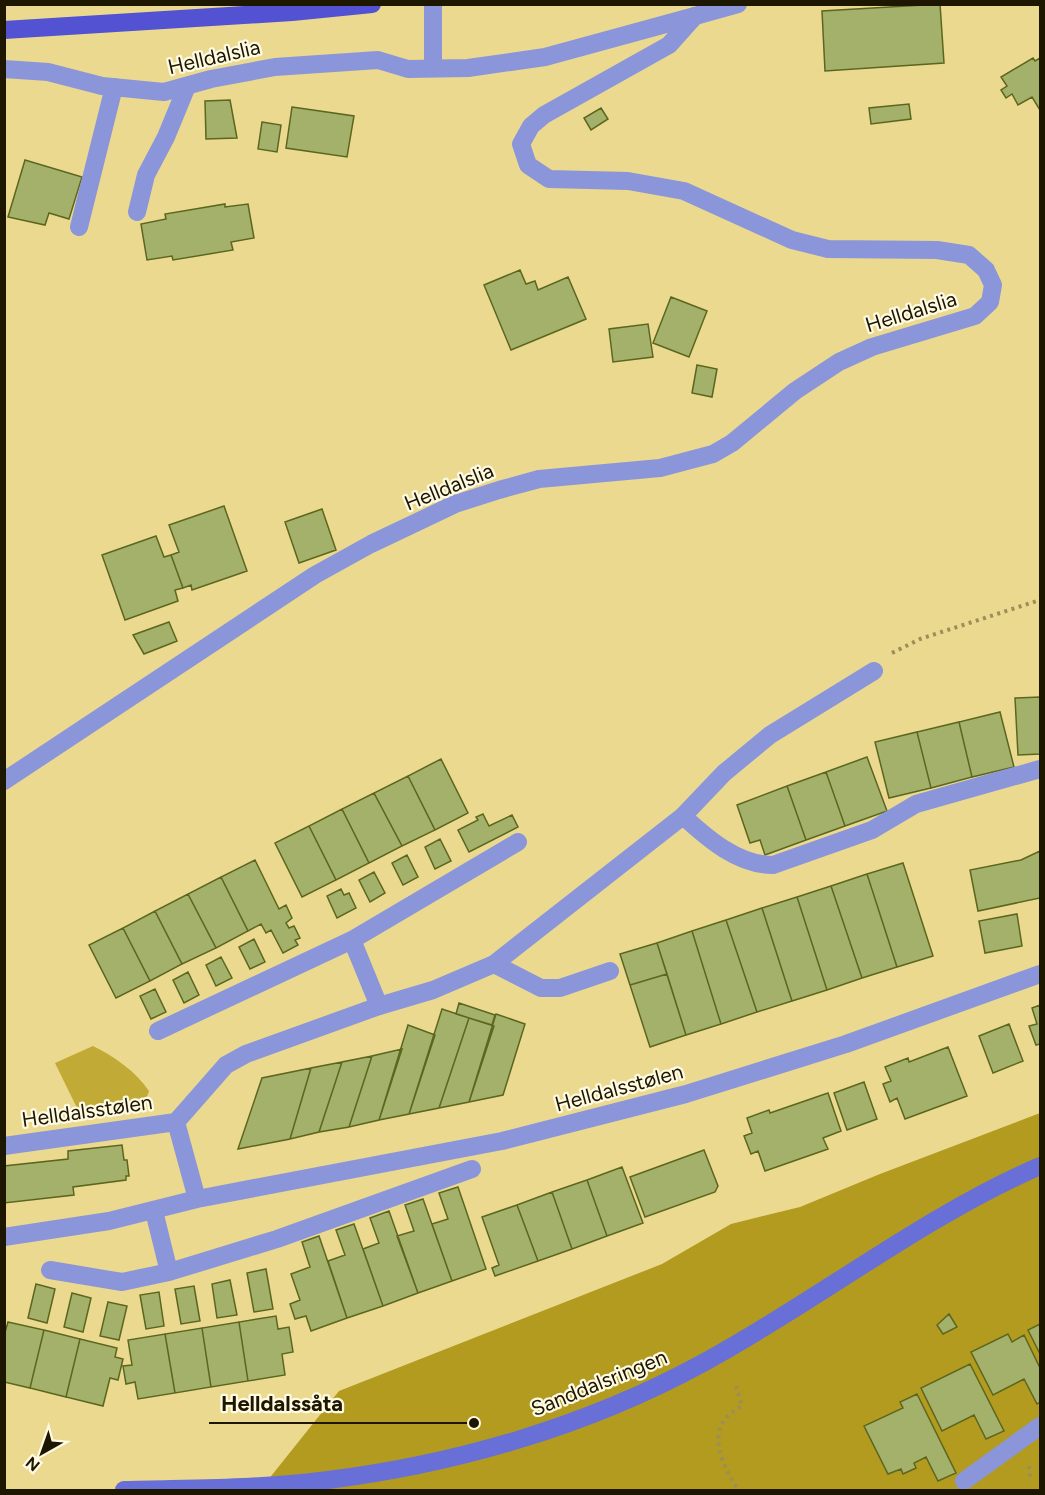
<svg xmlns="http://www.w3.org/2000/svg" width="1045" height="1495" font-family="Figtree,sans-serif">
<rect width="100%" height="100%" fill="#ead98f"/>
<path fill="#c2aa36" d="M93,1046C115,1057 135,1071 149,1091L146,1100L78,1110L55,1063Z"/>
<path fill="#b39b1f" d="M1040,1113V1490H260L339,1391L662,1264L731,1224L800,1207L880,1174Z"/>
<path fill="#a4b16a" stroke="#5c661e" stroke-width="1.5" d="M940,4L944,63L825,71L822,11Z
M1033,58L1035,61L1040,58V110L1032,97L1018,105L1012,94L1006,98L1001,90L1007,86L1001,77Z
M230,100L237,138L206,139L205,101Z
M909,104L911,119L871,124L869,108Z
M292,107L354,116L347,157L286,148Z
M601,108L608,119L591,130L584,118Z
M262,122L281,125L277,152L258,149Z
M25,160L82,177L69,219L49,213L45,225L8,217Z
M225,204V207L248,204L254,238L231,242L233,250L173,260L172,256L147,260L141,224L166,219L165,214Z
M520,270L526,284L535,281L538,290L568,277L586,319L511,350L484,285Z
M671,297L707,311L689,357L653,343Z
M648,324L653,357L613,362L609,329Z
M697,365L717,369L712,397L692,393Z
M224,506L247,571L192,590L191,585L183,588L171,555L179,552L169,525Z
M322,509L336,550L299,563L285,522Z
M156,536L164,557L171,555L183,588L175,590L178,601L125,620L102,555Z
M169,622L177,641L144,654L133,635Z
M1040,697V754L1018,755L1015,698Z
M1000,712L1014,767L972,777L959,722Z
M959,722L972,777L931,788L917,732Z
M917,732L931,788L889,798L875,742Z
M867,757L887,811L845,826L826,772Z
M441,759L468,813L435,830L408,776Z
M826,772L845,826L806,840L787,786Z
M408,776L435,830L402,846L374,793Z
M787,786L806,840L765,855L760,840L750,843L737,805Z
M374,793L402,846L369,863L342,809Z
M342,809L369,863L336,880L309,826Z
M483,814L489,826L512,815L518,827L469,852L458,830L478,820L476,817Z
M309,826L336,880L302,897L275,843Z
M440,839L451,861L435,869L425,847Z
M1040,851V898L978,911L970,870L1021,860Z
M407,855L418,877L403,885L392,863Z
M255,860L279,909L286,905L292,918L286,923L289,928L294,926L300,938L295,940L298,945L283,953L271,930L266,933L261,924L248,931L221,877Z
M903,863L933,956L897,967L867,874Z
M374,872L385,893L370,902L359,880Z
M867,874L897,967L862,978L831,886Z
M221,877L248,931L216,948L188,894Z
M831,886L862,978L827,990L797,897Z
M341,889L344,895L349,893L356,908L337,918L327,896Z
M188,894L216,948L182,964L155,911Z
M797,897L827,990L792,1001L762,908Z
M762,908L792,1001L757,1012L726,920Z
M155,911L182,964L150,981L123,928Z
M1017,914L1022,946L985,953L979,921Z
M726,920L757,1012L721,1024L692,931Z
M123,928L150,981L116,998L89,945Z
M692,931L721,1024L686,1035L657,943Z
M254,939L265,962L250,969L239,947Z
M657,943L667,974L630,985L620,954Z
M221,957L232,978L216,986L206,965Z
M188,972L199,995L184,1003L173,980Z
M667,974L686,1035L650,1047L630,985Z
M155,989L166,1012L151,1019L140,996Z
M459,1003L495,1015L492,1025L456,1014Z
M1040,1005V1044L1036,1045L1029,1026L1037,1024L1032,1008Z
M442,1009L469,1018L439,1108L409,1114Z
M496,1014L525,1024L503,1095L469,1102Z
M469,1018L494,1026L469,1102L439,1108Z
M1009,1024L1023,1061L993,1073L979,1036Z
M408,1025L435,1035L409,1114L379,1120Z
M948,1047L967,1096L905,1119L897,1098L890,1102L883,1084L891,1081L885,1067L908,1058L909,1062Z
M402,1049L379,1120L349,1127L372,1056Z
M372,1056L349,1127L319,1132L342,1062Z
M342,1062L319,1132L290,1139L311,1068Z
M311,1068L290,1139L238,1149L262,1078Z
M864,1082L877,1119L847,1130L834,1093Z
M828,1093L841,1131L823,1138L828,1149L765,1171L758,1151L751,1154L744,1136L752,1133L747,1118L769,1110L770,1113Z
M122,1145L124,1160H127L129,1176H126V1180L73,1187L74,1195L4,1203V1166L68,1159V1151Z
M704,1150L718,1186L715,1192L645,1217L630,1177Z
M622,1167L643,1223L607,1236L587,1180Z
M587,1180L607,1236L572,1249L552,1192Z
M458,1187L486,1269L452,1281L432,1224L448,1219L439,1193Z
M552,1192L572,1249L538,1261L517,1205Z
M423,1199L452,1281L418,1293L397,1236L414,1231L405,1205Z
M517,1205L538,1261L495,1276L492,1268L499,1265L482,1217Z
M389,1211L418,1293L383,1306L363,1249L379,1243L370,1218Z
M354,1224L383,1306L347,1318L328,1261L345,1255L336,1230Z
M319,1236L347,1318L311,1331L306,1316L295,1319L290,1304L300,1300L291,1274L310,1267L302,1242Z
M266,1269L273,1309L254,1312L247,1273Z
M230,1280L237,1315L217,1318L212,1284Z
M36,1284L55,1289L47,1323L28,1318Z
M194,1286L200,1321L181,1324L175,1289Z
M159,1292L164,1326L146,1329L140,1295Z
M72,1293L91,1298L83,1332L64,1327Z
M108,1302L127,1306L119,1340L100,1336Z
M949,1314L957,1327L943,1334L937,1325Z
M276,1316L278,1329L289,1327L293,1352L282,1354L285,1375L248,1381L239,1322Z
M8,1322L44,1330L30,1388L4,1382V1336Z
M239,1322L248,1381L211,1387L202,1328Z
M1040,1324V1354L1028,1330Z
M202,1328L211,1387L175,1393L165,1334Z
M44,1330L80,1339L66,1397L30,1388Z
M165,1334L175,1393L138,1399L135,1382L126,1384L123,1366L132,1365L128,1340Z
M1008,1334L1012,1342L1024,1335L1040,1368V1402L1037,1404L1024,1379L993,1395L971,1352Z
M80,1339L117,1348L115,1357L123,1359L118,1380L110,1378L103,1406L66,1397Z
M970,1364L1004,1431L986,1439L974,1415L942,1431L921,1388Z
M917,1394L956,1473L938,1481L926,1457L914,1463L916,1468L903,1474L901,1469L888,1474L864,1426L903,1408L900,1402Z"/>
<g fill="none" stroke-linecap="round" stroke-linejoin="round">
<path stroke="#9b8e58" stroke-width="4" stroke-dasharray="3 4.5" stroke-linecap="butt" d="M892,653L920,639L1040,600
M736,1386L742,1406C737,1409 730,1413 726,1418C708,1439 726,1471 738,1490
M1029,1466L1030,1477"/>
<path stroke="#8b95da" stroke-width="18" d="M695,16L738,4
M137,212L146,175L166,137L187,86
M79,227L114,87
M683,816C708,839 738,865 773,865L872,830L916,804L1040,769
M352,940L379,1006
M494,964L541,988H560L610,971
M158,1031L352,940L518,842
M50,1270L122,1282L169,1272L154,1211
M169,1272L277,1239L472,1169
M964,1481L1040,1426"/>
<path stroke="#8b95da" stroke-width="18" d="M433,4V68
M4,69L48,72L102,86L164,92L211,79L275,67L378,60L408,69L468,68L545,57L695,16L669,45L544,115L531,126L521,144L528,165L549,179L628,181L684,191L792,240L828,249L937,250L969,255L986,270L993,285L990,302L975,316L872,347L839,362L795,391L732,443L713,454L660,468L539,479L499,490L455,504L371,544L315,575L4,781
M4,1146L176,1122
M197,1199L176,1122L226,1065L246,1054L379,1006L433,990L494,964L683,816L724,773L770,735L874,671
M4,1237L109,1221L197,1199L502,1141L686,1094L846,1044L1040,974"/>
<path stroke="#6870d7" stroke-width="18" d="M124,1490C192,1488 261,1489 328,1480C456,1464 587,1426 701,1364C816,1302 922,1217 1040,1166"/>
<path stroke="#5252d3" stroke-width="18" d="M4,30L292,12L372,4"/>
</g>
<g text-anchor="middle" stroke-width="4.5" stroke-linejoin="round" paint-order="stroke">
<g font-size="21" fill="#1d1700" stroke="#fffae4">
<text transform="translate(214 57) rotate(-13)" y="7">Helldalslia</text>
<text transform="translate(911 312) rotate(-17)" y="7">Helldalslia</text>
<text transform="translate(449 487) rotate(-22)" y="7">Helldalslia</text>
<text transform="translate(619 1088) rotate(-15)" y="7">Helldalsstølen</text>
<text transform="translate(87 1111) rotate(-8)" y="7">Helldalsstølen</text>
<text transform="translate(599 1383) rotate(-22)" y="7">Sanddalsringen</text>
</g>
</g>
<path fill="none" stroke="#1d1700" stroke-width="2" d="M474 1423L355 1423H209"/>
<circle fill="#1d1700" stroke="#fffae4" stroke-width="2" cx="474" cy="1423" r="6"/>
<g font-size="22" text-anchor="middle" font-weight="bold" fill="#1d1700" stroke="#fffae4" stroke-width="4.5" stroke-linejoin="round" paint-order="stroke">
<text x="282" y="1411">Helldalssåta</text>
</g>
<rect width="1045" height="1495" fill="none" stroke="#1d1700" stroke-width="12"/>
<g transform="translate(42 1453) rotate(220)" stroke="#fffae4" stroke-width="4.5" paint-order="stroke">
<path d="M0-4.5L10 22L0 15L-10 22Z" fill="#1d1700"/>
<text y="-9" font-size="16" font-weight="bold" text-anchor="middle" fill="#1d1700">N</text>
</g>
</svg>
